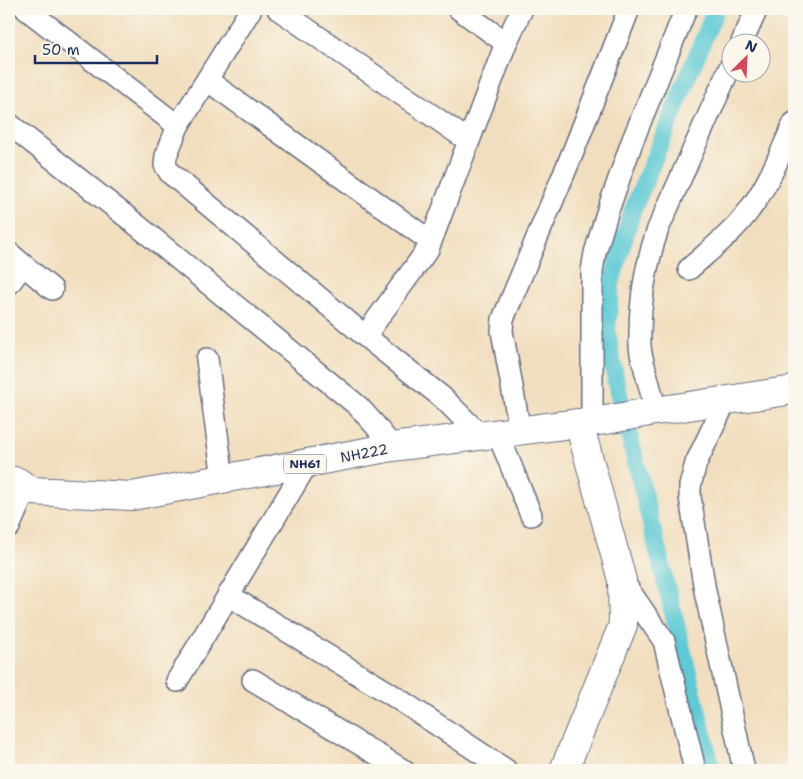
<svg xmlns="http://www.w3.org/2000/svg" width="803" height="779" font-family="'Shantell Sans',sans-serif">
<rect width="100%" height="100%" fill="#fbf7ec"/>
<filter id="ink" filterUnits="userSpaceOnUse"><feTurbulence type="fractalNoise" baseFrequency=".02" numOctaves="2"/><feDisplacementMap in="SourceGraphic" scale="10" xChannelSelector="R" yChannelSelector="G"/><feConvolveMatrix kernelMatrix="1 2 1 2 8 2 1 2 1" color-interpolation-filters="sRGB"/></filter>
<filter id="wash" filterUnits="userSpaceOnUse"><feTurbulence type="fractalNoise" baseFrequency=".0096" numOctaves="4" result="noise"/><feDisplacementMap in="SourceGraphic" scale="20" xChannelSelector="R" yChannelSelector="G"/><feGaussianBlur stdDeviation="1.12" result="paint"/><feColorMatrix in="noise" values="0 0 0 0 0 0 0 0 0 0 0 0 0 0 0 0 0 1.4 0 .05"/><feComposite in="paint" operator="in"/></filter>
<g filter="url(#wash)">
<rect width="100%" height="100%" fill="#f1debe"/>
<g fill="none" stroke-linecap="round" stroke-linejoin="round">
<path stroke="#5dcad5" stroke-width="18" d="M712,770L616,382L607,332L611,283L632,212L716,9"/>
</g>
</g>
<g filter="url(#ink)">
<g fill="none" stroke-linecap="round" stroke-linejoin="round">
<defs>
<path id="minor" d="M26,9L178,126
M251,9L178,126L166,156L165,165L170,173L365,336
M278,9L469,141
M459,9L506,43L428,249L365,336L443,398L481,436
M742,42L757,9
M506,43L522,9
M207,80L430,241
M9,124L132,221L358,406L375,425L392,447
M9,253L52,289
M689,269C710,250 734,232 750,209C769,184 781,152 794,123
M9,284L23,265
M207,359L223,479
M726,400L696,463L690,486V497L705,591L744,770
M656,411L641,354L640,346C639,307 645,266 658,229L730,67
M592,422V271L595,253L607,213L632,142L686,9
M520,431L502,331L503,319L573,152L629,9
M498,434L531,515
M9,527L22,497
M622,580L664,641L695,770
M228,595L389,693L506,770
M253,680L403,770
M177,681L307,464"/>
<path id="major" d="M579,423L606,420L649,412L794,390"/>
<path id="highway" d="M9,480L18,482L31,491L132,496L392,447L579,423L622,580L623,625L564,770"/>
</defs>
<use href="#minor" stroke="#666c80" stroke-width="24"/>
<use href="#major" stroke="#666c80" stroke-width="30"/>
<use href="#highway" stroke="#666c80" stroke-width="30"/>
<use href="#minor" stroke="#fff" stroke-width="21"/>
<use href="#major" stroke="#fff" stroke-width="28"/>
<use href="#highway" stroke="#fff" stroke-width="28"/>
</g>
</g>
<g text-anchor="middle" stroke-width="4" stroke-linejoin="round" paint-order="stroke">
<rect fill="#fbf7ec" stroke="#5e6b89" stroke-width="1" x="284" y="454.5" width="42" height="19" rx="4"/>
<g font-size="12" font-weight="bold" fill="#1b2f5e">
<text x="305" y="468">NH61</text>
</g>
<g font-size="14" fill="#1b2f5e" stroke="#fbf7ec">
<text transform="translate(364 453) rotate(-11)" y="5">NH222</text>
</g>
</g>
<rect width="803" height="779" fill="none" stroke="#fbf7ec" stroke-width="30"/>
<g transform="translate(746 58) rotate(24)"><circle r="24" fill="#fbf7ec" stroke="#a1a7b3"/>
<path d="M0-4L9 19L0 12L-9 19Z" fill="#d1495b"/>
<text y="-8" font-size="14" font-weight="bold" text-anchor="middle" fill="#1b2f5e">N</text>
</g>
<path d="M35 55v8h122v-8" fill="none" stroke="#1b2f5e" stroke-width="2.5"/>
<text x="42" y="55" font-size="15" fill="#1b2f5e" stroke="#fbf7ec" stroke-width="4" paint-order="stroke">50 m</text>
</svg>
